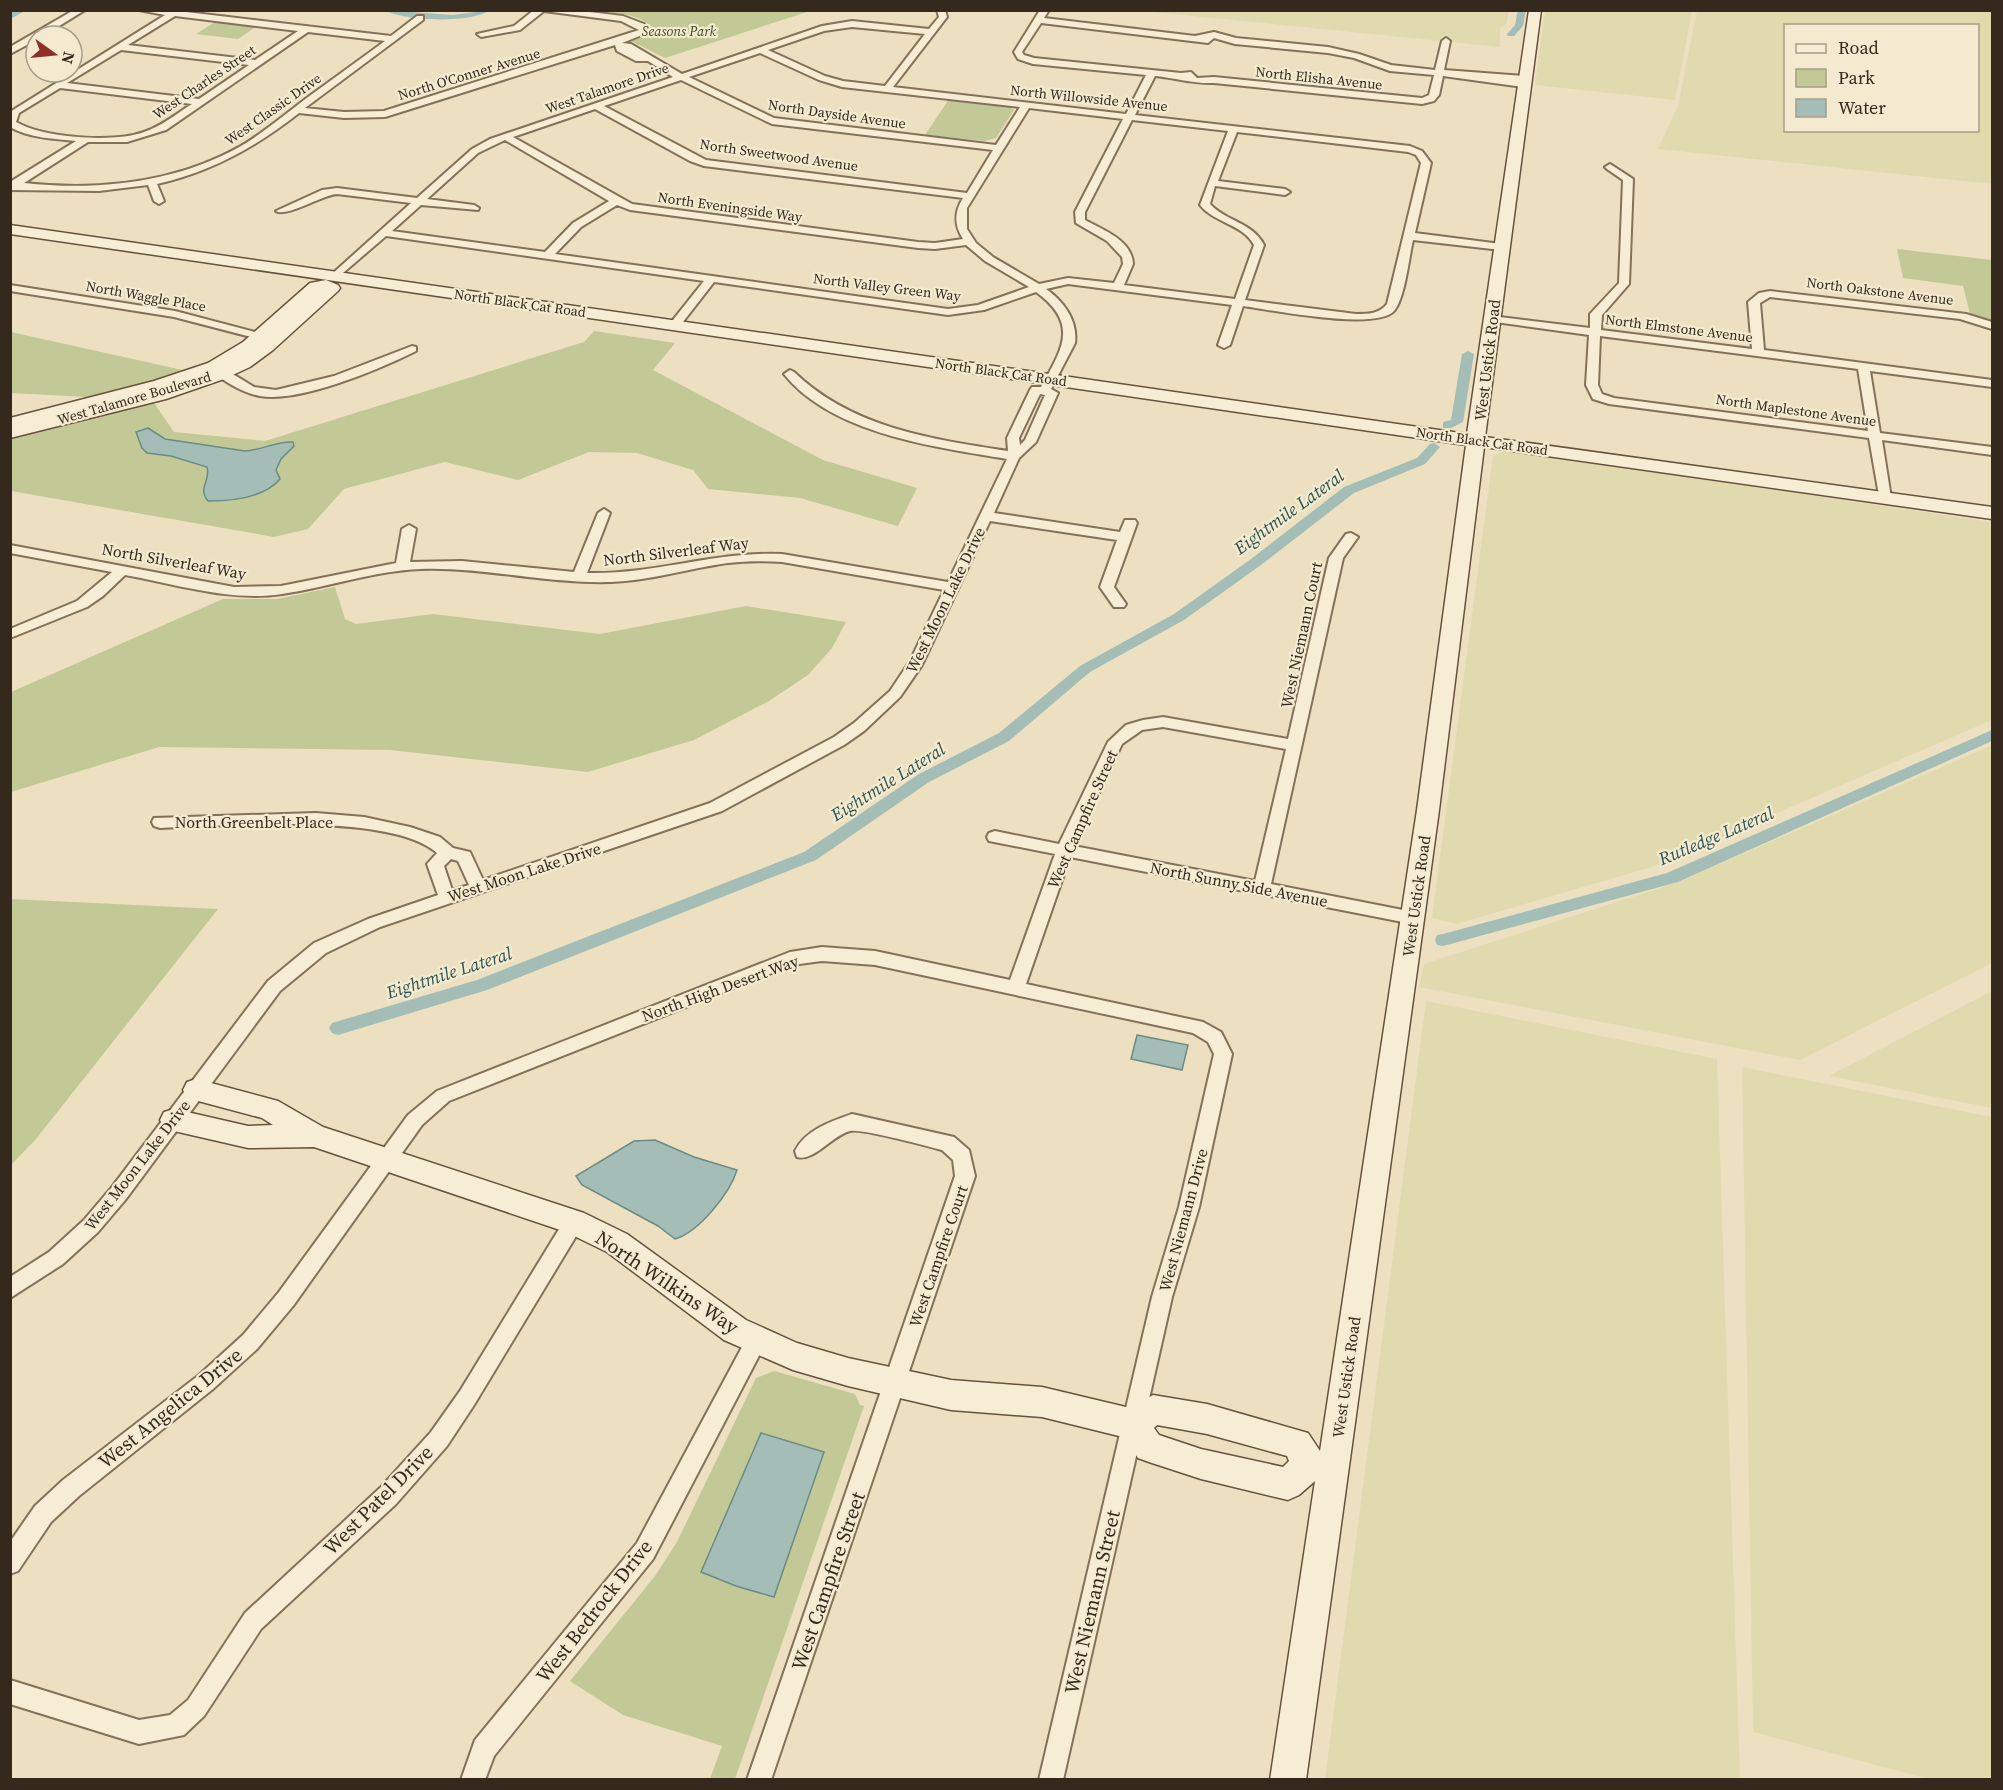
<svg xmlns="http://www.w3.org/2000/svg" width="2003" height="1790" font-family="'Source Serif 4',serif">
<rect width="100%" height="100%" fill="#ece0c1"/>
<path fill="#e1daaf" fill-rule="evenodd" d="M1142,11H1509L1506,25L1500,28V47Z
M1545,11H1692L1675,100L1535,85Z
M1697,11H1992V184L1658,149L1678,106ZM1786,26H1978V130H1786Z
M1506,450L1992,522V720L1652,867L1456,924L1432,918L1493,456Z
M1992,745V963L1800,1060L1419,987L1424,964L1679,882Z
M1992,991V1108L1829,1076Z
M1426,1001L1717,1059L1740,1779H1325Z
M1742,1067L1992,1117V1779H1928L1753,1732Z"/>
<path fill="#c2c996" d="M578,11H810L665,58L631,41L656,33C642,9 603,13 578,11Z
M215,22L257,26L238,39L196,34Z
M949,99L1008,106L1014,110L996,138L985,141L925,135Z
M1897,249L1992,260V321L1970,314L1963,286L1903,278Z
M594,331L675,343L653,370L823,460L917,488L898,526L800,498L708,489L693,470L637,453L589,452L518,480L445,462L344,489L308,529L274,537L11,491L10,438L93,416L87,397L11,393V332L187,371L141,384L174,432L265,441L584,342Z
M335,587L345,619L356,624L433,614L600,634L746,606L846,622L832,648L808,675L769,701L694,740L588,772L390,750L159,747L11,792V692L223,599H277Z
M11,899L218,909L36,1139L11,1165Z
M774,1371L855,1394L860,1405L864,1406L735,1779H710L722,1746L623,1715L570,1681L655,1576L677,1542L756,1378Z"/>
<path fill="#a4beb7" stroke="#6b8c84" stroke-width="1.5" d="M148,428L165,439L245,451C262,450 277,441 293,442L294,446L281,459L276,470L280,479C264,498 231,501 208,501C197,488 211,481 207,467L171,456L147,453L142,448L136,432Z
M1137,1035L1188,1045L1182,1070L1131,1059Z
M655,1140L694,1157L737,1170C730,1193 699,1232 675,1239L658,1226L582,1185L576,1176L634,1141Z
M761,1433L824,1452L774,1597L736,1586L701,1572Z"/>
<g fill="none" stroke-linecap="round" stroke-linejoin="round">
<path fill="#a4beb7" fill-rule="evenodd" d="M16,10H27L10,19V13Z
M384,10L453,15L490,10C471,24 404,21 384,10Z
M1518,10H1526L1523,26L1514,36H1508L1507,34L1515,25Z
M1468,351L1474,354L1463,422L1451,428H1443V422L1451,420L1462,354Z
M1434,443L1440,447L1425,464L1354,493L1261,565L1184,620L1090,672L1009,741L929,782L816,860L487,990L338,1035L332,1033L329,1028L332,1023L477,980L804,852L919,774L999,733L1080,666L1174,614L1251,559L1344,487L1417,458L1430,444Z
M1992,730V741L1678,882L1443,946L1437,945L1435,940L1437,935L1443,934L1667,873Z"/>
<defs>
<path id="street" d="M74,10H85L43,36H36V40L10,54V47Z
M139,10H169L391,36L417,16H423V20L305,108L344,112L384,111L639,30L621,21L544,11L520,30L481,37L477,34L514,26L534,10H573L623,16L644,24L647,33L622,43L631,44L682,74L822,26L852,21L929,29L939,17L937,10H945L947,17L893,87L1126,114L1146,75L1033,64L1018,59L1014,52L1040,10H1049L1044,18L1195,36L1214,32L1236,38L1328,47L1359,54L1391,65L1435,70L1442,41L1446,38L1450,41L1444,70L1524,76L1529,79L1524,82L1528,84L1526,86L1523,87L1443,76L1439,95L1434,101L1422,104L1214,83C1194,84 1175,78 1155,76L1135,115L1410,146L1422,151L1431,163L1415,233L1501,244L1506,247L1501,250L1413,240C1409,257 1405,298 1394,311C1376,331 1271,310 1243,306L1230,345L1224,348L1218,345L1232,305L1068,284L1046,289C1063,301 1078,320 1075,343L1051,389L1058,393L1036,442L1019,458L994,513L1120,532L1125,520H1135L1137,523L1114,587L1126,604L1124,607H1114L1100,587L1117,540L990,521L922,665L900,697L864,731L844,745L722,811L380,927L326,953L280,991L126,1199L98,1232L63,1264L10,1298V1277L49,1252L84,1220L112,1187L268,981L314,943L368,919L438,895L427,864L437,853C391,812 224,826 160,828L154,826L152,822L154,818L316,813L364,817L410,827L440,837L453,848L470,852L483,880L710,803L834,737L854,723L890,691L910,661L944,590L782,562C764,561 746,561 728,563C689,568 650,581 611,582C547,584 484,567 421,569C373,571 329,587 282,594C230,602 176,584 125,575L103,596L87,607L10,638V629L77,601L112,572L10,553V545L234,587L281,586L396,563L402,529L409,525L416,529L410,562L462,561L574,572L598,513L604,509L610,513L587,573C653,575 716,551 782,554L948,582L1007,459C935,447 832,434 784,374L790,370L794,372C852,428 931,439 1008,451L1007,438L1030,390L1032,387H1041C1062,349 1080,324 1036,292L984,310L948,315L714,282L679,327L675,328L669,325L704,281L386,236L336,279L331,276L332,274L411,203L337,194C322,195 286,218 276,211L322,190L337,188L417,198L472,149L490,139L673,77L648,61H636L617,51L615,45L385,117L344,118L299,113C256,147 211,172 157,184L164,201L159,204L154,201L148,185L99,191L10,190V182L76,141C55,139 29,138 10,127V112L165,15ZM175,16L298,31L255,60L128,45ZM1041,23L1208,43L1214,38L1235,44L1328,53L1354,58L1390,71L1434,75L1429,95L1422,98L1214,77L1197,78L1191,72L1181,73L1034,58L1024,55L1022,52ZM852,27L925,34L885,86L843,81L825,76L768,50L824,31ZM308,32L385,41C358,61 331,80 304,100C283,116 263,133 241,146C175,183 98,191 24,183L88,142H127L166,130ZM121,50L249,65L199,99L67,83ZM760,53L819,80L842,87L1020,107L996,145L774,118L689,77ZM681,80L772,124L993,150L967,193L706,160L604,106ZM60,88L192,104C176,114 162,126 144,132C114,143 43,138 16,122L19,113ZM1029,108L1123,119L1075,212L1076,223L1107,241L1122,257L1123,264L1114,283L1068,278L1039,284L993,257L976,243L967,229V208ZM595,109L690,161L704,166L963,198C954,212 954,225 963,239L935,243L918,242L632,204L513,137ZM1132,120L1228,131L1200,205C1214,223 1243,224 1254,245L1235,299L1124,285L1133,264C1132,240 1103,230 1085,220V212ZM1237,132L1408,152L1416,155L1421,163L1387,304C1379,314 1369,314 1356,314L1245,300L1264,245C1252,222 1227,222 1210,204L1215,186L1285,195L1290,192L1285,189L1218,181ZM505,140L609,201L573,223L545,252L392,231L421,205L478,210L479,208L474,205L427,199L478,153ZM617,205L630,210L918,248L935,249L966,245L985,261L1029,287L978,305L948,309L555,254L581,227ZM1040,394L1045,395L1025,440L1020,445L1019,438ZM451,859L458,861L469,885L452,890L444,866Z
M1610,164L1633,179L1629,284L1602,315L1601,330L1752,349L1748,302L1759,293L1770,291L1966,314L1992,322V329L1960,319L1770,297L1760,303L1764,350L1992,380V387L1870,371L1880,433L1992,447V455L1882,440L1891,498L1890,501H1880L1869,438L1609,404L1593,399L1586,385L1589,335L1488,321L1486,319L1492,316L1590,328V314L1619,283L1623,180L1607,169L1605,167ZM1600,336L1858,369L1868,431L1614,398L1602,394L1598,385Z
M10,285L175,311L278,338L280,340L274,343L174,317L10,291Z
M412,346L416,347V351C380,369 300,403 260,396C243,393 220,380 208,367L214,364L218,365L254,387L276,390L334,376Z
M1351,533L1358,537L1343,558L1271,884L1413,912L1419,914L1421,918L1419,922L1413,924L1070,857L1026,984L1203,1022L1221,1032L1232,1054L1199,1207L1172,1297L1063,1780H1039L1152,1297L1179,1207L1214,1054L1208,1042L1193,1033L875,965L822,961L792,965L449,1101L422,1125L293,1306L257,1349L213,1389L79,1496L51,1522L18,1571L10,1574V1542L35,1506L63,1480L199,1375L243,1335L279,1292L408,1115L437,1091L790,952L822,947L875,951L1010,980L1055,854L989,841L987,837L989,833L995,831L1059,844L1108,742L1126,725L1143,720L1163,717L1288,739L1329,558L1346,534ZM1163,727L1286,749L1255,881L1074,846L1122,744L1142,730Z
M852,1114L954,1137L969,1150L975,1176L771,1780H747L955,1176L953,1160L942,1150C927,1146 860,1128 850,1131C831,1136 814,1162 797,1157L795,1151C805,1130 832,1121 852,1114Z
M574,1213L581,1216L584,1222L581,1228L474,1405L447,1446L396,1504L261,1629L204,1716L184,1735L139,1744L10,1704V1680L139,1720L170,1715L188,1700L245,1613L380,1488L431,1432L460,1391L567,1216Z
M756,1331L763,1334L766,1341L763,1348L653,1559L494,1756L485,1780H461L475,1740L637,1543L749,1334Z"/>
<path id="secondary" d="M1529,10H1541L1485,437L1992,507V519L1484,447L1439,810L1306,1780H1270L1315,1481L1299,1495L1288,1500L1201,1479L1149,1462L1138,1458L1123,1437L1042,1417L951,1410L848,1386L793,1370L724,1340L607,1252L566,1232L314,1147L248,1148L174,1131L164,1128L160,1120L164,1112L174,1109L248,1126L273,1125L262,1118L187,1098L183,1090L187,1082L196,1079L278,1101L323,1127L584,1213L627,1234L746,1320L797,1343L848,1358L951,1380L1042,1387L1130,1408L1153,1395L1207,1404L1308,1433L1320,1451L1417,810L1466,445L10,234V225L1467,434ZM1157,1425L1207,1434L1287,1456L1289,1461L1283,1467L1201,1449L1159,1435L1154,1428Z
M326,280L338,285L340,288L338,291L273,350L250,367L224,379L166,399L10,438V418L154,381L208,363L243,342L310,283Z"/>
</defs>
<use href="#street" stroke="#847159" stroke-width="4"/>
<use href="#secondary" stroke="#66523d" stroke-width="3"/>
<use href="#street" fill="#f7edd4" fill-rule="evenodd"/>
<use href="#secondary" fill="#f7edd4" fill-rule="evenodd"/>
</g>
<g text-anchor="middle" stroke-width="4.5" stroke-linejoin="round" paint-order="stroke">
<g font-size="14" font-style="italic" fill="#445025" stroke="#f3ead0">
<text x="679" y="36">Seasons Park</text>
</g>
<g font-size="14" fill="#35291d" stroke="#f3ead0">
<text transform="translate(469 74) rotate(-17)" y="5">North O'Conner Avenue</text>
<text transform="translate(1319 78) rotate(6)" y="5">North Elisha Avenue</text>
<text transform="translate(204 82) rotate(-34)" y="5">West Charles Street</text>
<text transform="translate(607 88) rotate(-19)" y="5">West Talamore Drive</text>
<text transform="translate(1089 98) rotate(6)" y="5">North Willowside Avenue</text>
<text transform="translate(273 109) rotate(-35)" y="5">West Classic Drive</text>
<text transform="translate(837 114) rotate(8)" y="5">North Dayside Avenue</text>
<text transform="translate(779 155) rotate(8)" y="5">North Sweetwood Avenue</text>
<text transform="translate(730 207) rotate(8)" y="5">North Eveningside Way</text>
<text transform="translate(887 287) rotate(7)" y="5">North Valley Green Way</text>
<text transform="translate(1880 291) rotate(7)" y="5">North Oakstone Avenue</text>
<text transform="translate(146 296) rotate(10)" y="5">North Waggle Place</text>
<text transform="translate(520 303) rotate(8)" y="5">North Black Cat Road</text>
<text transform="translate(1679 328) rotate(7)" y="5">North Elmstone Avenue</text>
<text transform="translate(1001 372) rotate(8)" y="5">North Black Cat Road</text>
<text transform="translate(134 398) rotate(-16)" y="5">West Talamore Boulevard</text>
<text transform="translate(1796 410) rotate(8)" y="5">North Maplestone Avenue</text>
<text transform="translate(1482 441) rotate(8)" y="5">North Black Cat Road</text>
</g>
<g font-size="16" fill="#35291d" stroke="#f3ead0">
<text transform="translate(1487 360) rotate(-83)" y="6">West Ustick Road</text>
<text transform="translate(676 551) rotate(-7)" y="6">North Silverleaf Way</text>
<text transform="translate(174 561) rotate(10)" y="6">North Silverleaf Way</text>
<text transform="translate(945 600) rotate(-64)" y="6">West Moon Lake Drive</text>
<text transform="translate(1301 635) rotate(-78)" y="6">West Niemann Court</text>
<text transform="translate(1082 819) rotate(-66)" y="6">West Campfire Street</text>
<text x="254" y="828">North Greenbelt Place</text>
<text transform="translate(524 872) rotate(-18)" y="6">West Moon Lake Drive</text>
<text transform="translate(1239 884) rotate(11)" y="6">North Sunny Side Avenue</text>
<text transform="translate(1416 896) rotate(-82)" y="6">West Ustick Road</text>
<text transform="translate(720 988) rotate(-20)" y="6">North High Desert Way</text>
<text transform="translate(137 1165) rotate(-52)" y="6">West Moon Lake Drive</text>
<text transform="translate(1183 1220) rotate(-75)" y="6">West Niemann Drive</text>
<text transform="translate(938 1256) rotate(-71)" y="6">West Campfire Court</text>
<text transform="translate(1346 1377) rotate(-82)" y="6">West Ustick Road</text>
</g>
<g font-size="18" font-style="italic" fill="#2d5452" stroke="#f3ead0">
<text transform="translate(1289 512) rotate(-36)" y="6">Eightmile Lateral</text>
<text transform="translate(888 782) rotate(-32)" y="6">Eightmile Lateral</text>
<text transform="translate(1716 836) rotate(-23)" y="6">Rutledge Lateral</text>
<text transform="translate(449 973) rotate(-18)" y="6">Eightmile Lateral</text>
</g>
<g font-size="20" fill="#35291d" stroke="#f3ead0">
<text transform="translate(667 1282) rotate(34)" y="7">North Wilkins Way</text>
<text transform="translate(170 1408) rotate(-39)" y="7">West Angelica Drive</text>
<text transform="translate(378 1500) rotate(-45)" y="7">West Patel Drive</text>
<text transform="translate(828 1581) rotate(-71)" y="7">West Campfire Street</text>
<text transform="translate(1092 1602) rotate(-77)" y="7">West Niemann Street</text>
<text transform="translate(594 1611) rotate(-52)" y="7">West Bedrock Drive</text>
</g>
</g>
<rect width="2003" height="1790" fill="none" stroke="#35291d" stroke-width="24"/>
<rect x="1784" y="24" width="195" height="108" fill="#f3ead0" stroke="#a79d88" stroke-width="1.5"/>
<rect x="1796" y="44" width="30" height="9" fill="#f7edd4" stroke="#a79d88" stroke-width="1.5"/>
<text x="1838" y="54" font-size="18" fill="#35291d">Road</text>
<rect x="1796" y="69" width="30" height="18" fill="#c2c996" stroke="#a79d88" stroke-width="1.5"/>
<text x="1838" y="84" font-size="18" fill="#35291d">Park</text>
<rect x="1796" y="99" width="30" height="18" fill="#a4beb7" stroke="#a79d88" stroke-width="1.5"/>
<text x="1838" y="114" font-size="18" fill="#35291d">Water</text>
<g transform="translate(54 54) rotate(105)"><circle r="28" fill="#f3ead0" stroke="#a79d88" stroke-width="1.5"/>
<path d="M0-4.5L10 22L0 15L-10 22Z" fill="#912e2c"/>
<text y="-9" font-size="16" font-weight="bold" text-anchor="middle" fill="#35291d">N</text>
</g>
</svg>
